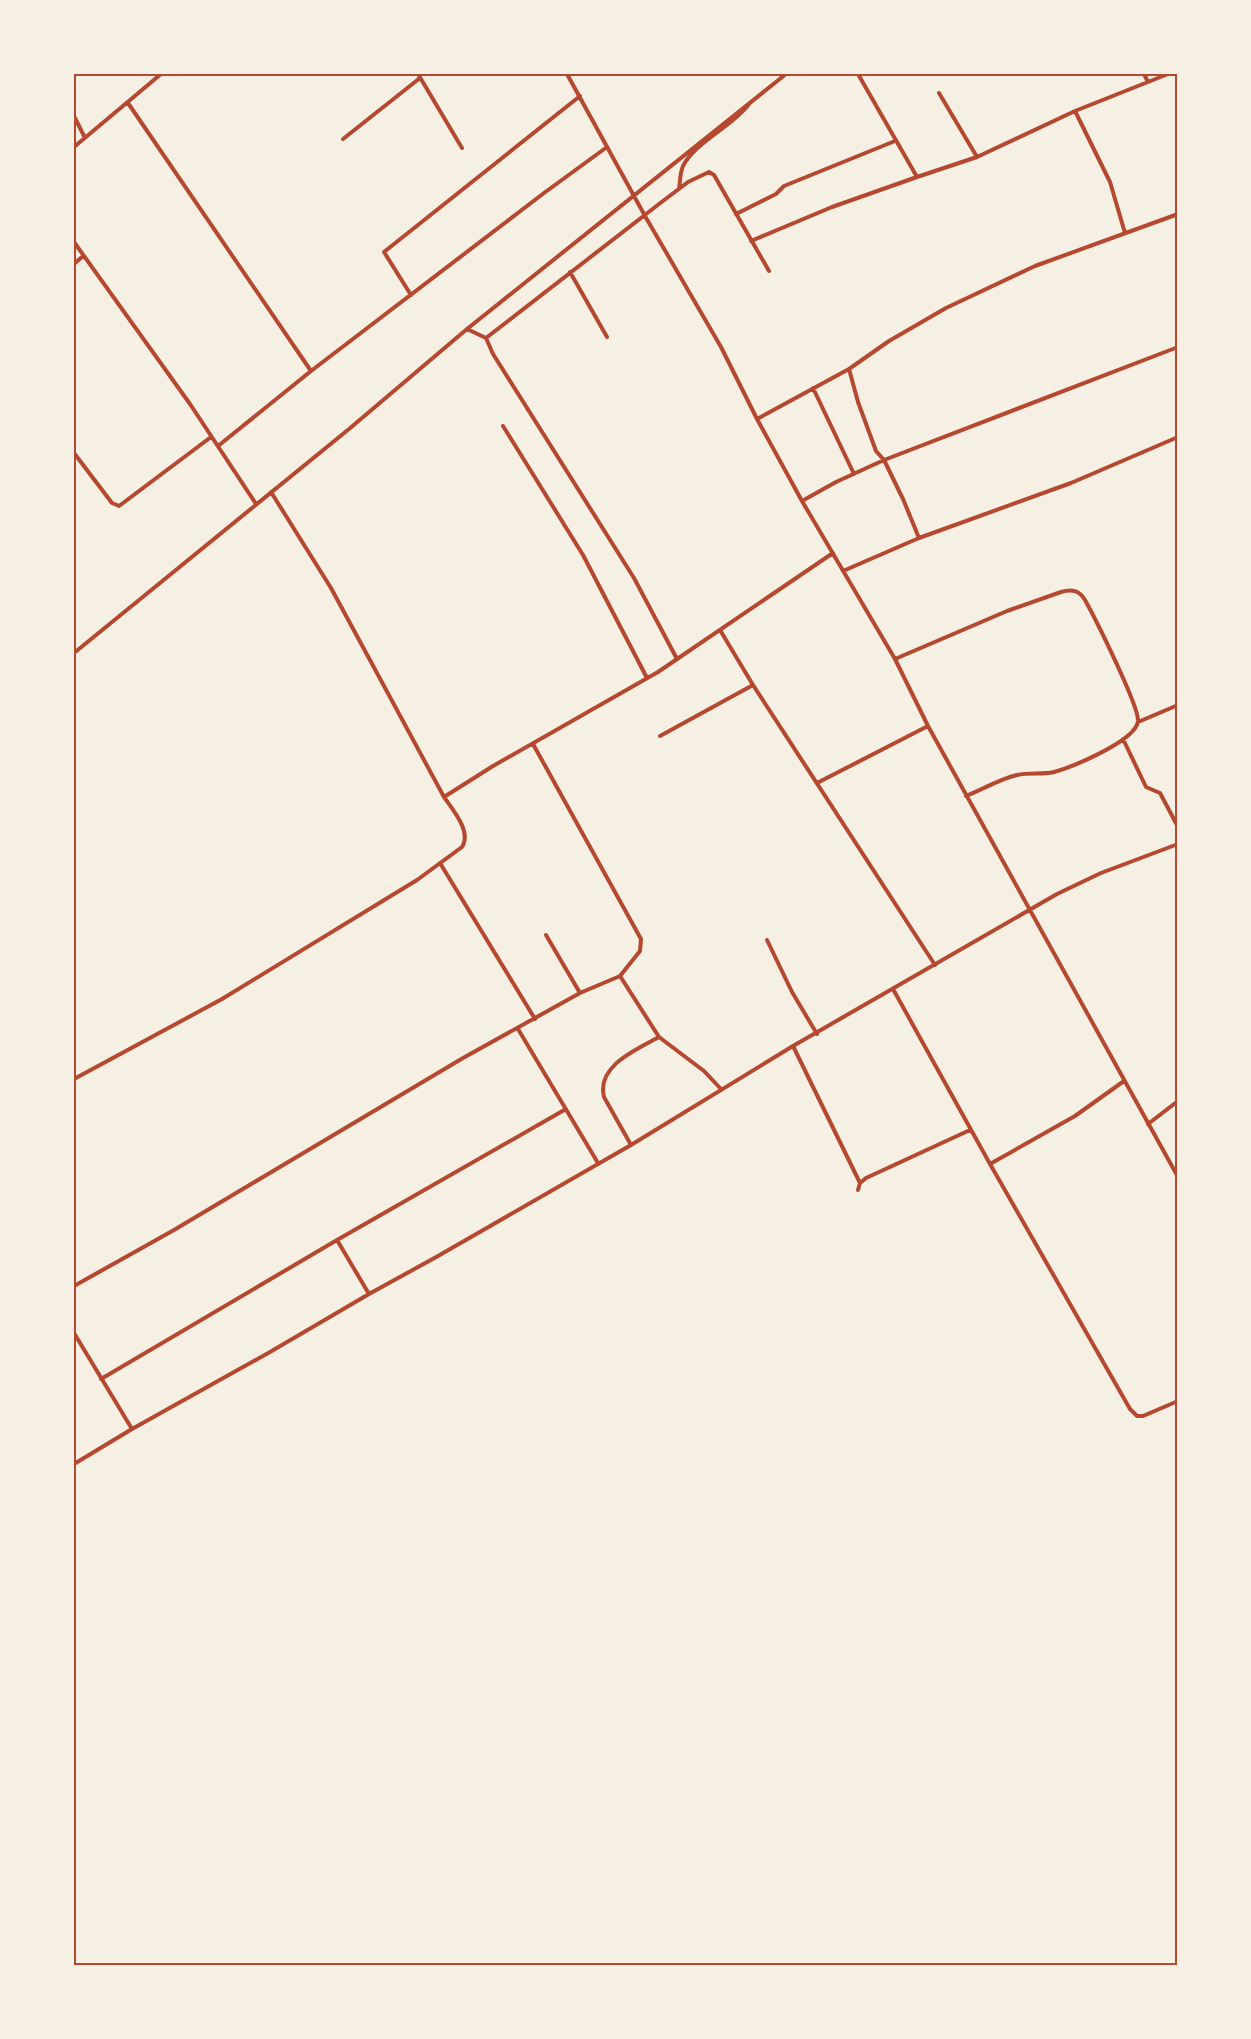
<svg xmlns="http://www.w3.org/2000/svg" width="1251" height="2039" font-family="Signika,sans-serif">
<rect width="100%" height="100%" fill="#f6efe4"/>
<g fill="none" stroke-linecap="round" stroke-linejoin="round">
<path stroke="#b5482f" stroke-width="4" d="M418,74L462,148
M567,74L645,216L721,347L757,419L802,501L895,659L928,726L1178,1177
M858,74L917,177L977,157L1075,111L1168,74
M1144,74L1148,82
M939,93L977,157
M128,103L311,371
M1075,111L1110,182L1125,233
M74,116L84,136
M343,139L420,78
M74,147L161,74
M679,189C680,182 680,173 683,166C695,142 733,126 749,104
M736,214L776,194L784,186L895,141
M751,241L832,207L917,177
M74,242L190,404L256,504
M74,264L83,256
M570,272L607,337
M411,295L384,252L580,96
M467,329L486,338L659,204L688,182L709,172L714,175L769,271
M486,338L493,354L634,578L677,659
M849,369L858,402L876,451L884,460L903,499L919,538
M813,388L854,474
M757,419L849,369L889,341L946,308L1035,266L1178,214
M503,426L583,555L647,678
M218,446L311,371L544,193L607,147
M74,453L112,503L119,506L211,437
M271,492L331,588L444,797
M802,501L836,482L884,460L1178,347
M843,571L919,538L1071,483L1178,437
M720,630L753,685L935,965
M74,653L349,429L467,329L786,74
M895,659L1007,611L1061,592C1072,589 1079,590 1085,600C1095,618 1139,706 1138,721C1136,741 1072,767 1054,772C1042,775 1029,772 1017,775C1000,779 983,789 966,796
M1138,722L1178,705
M660,736L753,685
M1123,739L1146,787L1160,793L1178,827
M817,783L928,726
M440,863L535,1019
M546,935L580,993
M767,940L792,992L817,1034
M620,976L659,1037L704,1071L721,1089
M893,989L990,1164L1075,1116L1124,1081
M518,1029L598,1163
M793,1046L860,1183
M74,1079L222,999L417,880L462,847C472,832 453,810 444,797L493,766L658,672L833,553
M1148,1124L1178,1101
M631,1145L604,1097C596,1066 637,1049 659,1037
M990,1164L1130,1409L1137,1416H1143L1178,1401
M858,1190L860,1183L866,1178L970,1130
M337,1240L369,1294
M74,1286L174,1230L463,1058L580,993L620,976L640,951L641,939L533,744
M74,1333L132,1429
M101,1379L337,1240L566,1109
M74,1464L132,1429L270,1352L369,1294L438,1256L631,1145L793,1046L1057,894L1101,873L1178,844"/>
</g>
<rect width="1251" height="2039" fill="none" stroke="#f6efe4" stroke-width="150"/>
<rect x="75" y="75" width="1101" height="1889" fill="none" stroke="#b5482f" stroke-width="2"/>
</svg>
